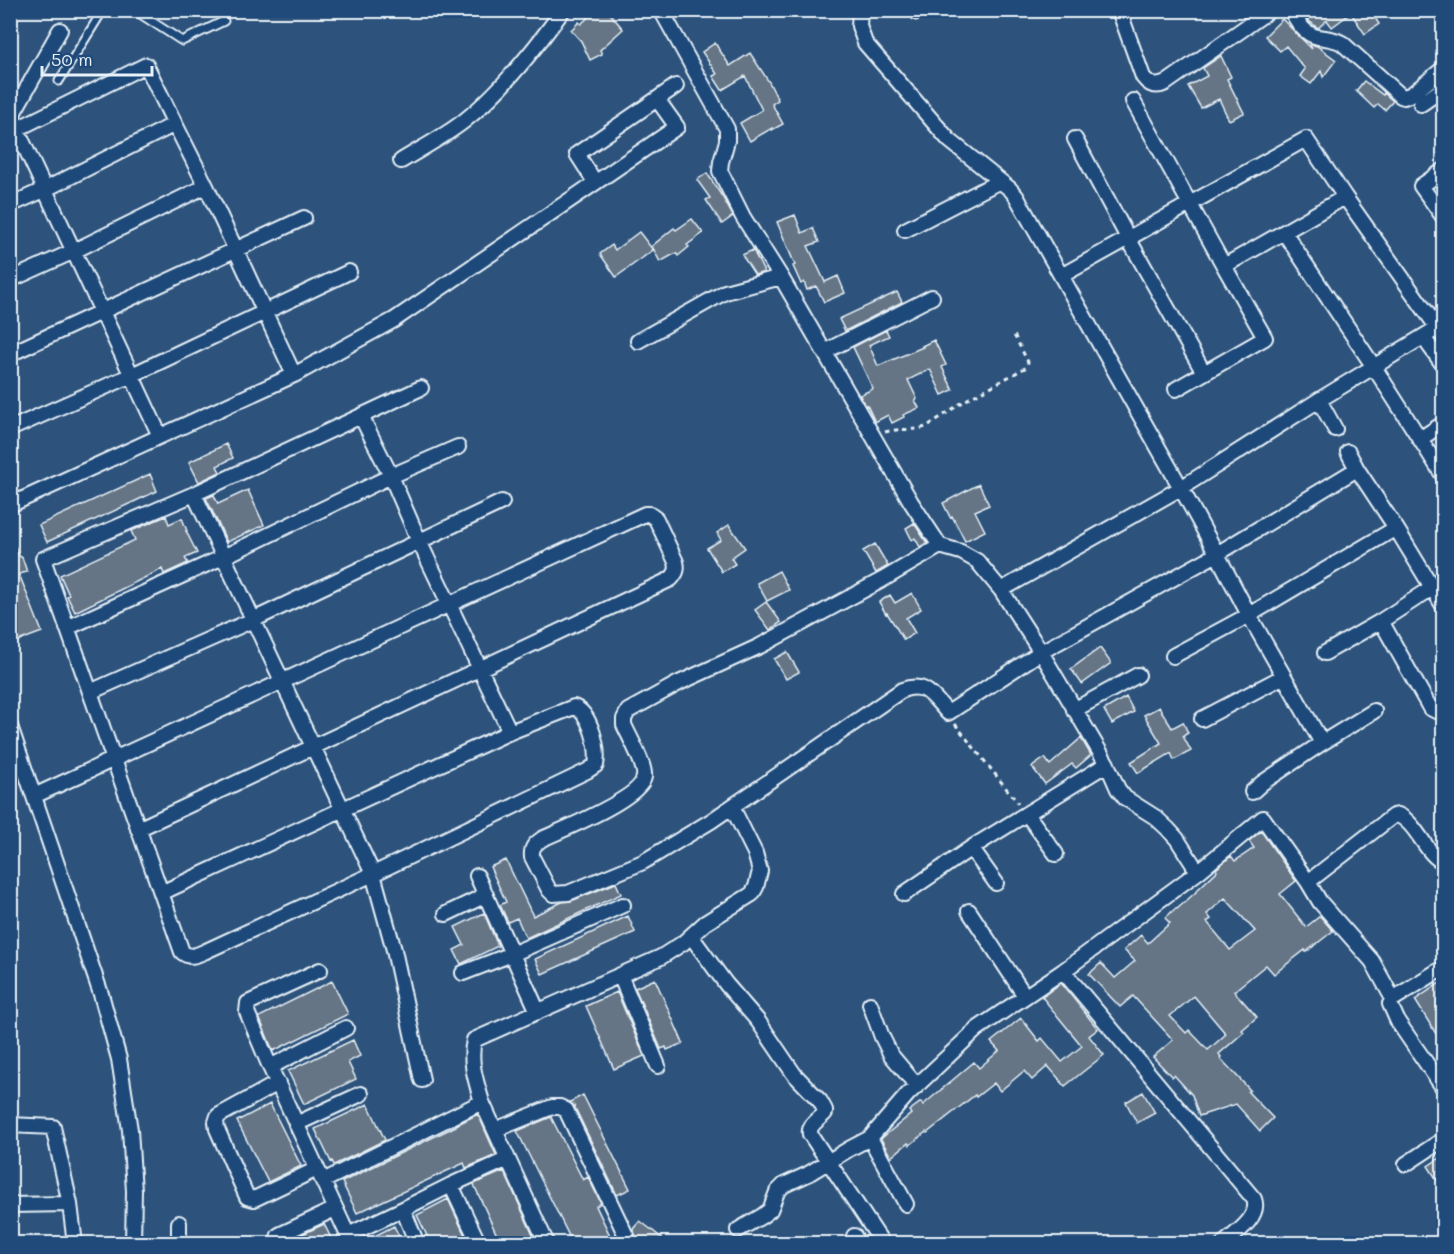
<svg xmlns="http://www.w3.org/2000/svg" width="1454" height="1254" font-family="Mali,sans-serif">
<rect width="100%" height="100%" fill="#2d537c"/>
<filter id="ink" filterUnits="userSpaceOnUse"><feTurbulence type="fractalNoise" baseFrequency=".0167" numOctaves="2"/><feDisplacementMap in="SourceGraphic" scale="12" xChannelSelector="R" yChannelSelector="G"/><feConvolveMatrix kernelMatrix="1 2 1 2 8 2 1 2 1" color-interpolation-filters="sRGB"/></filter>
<g filter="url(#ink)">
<path fill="#657585" stroke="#e8f1f8" stroke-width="1.5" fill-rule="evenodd" d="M596,10H607L623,29L600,50L602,54L590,60L581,41L571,30L579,22L581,24Z
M1302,10H1370L1379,24L1365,34L1351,13L1332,27L1327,20L1318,28L1309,21Z
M1282,19L1312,49L1310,44L1317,46L1336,60L1323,77L1321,71L1311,84L1300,76L1305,69L1286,46L1280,51L1265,36Z
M715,43L730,66L750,53L769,82L778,100L772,104L783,124L772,130V128L750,141L740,123L762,110L745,76L722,90L713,76L717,74L702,52Z
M1221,56L1231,77L1227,79L1244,113L1229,120L1219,99L1201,108L1188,86L1207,76L1203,68Z
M1364,81L1383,95L1384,93L1393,101L1385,110L1378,104L1374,108L1356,91Z
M707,173L723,198L733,216L722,224L706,200L710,198L697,180Z
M795,215L802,233L813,228L819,242L808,246L825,282L838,276L845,293L824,302L816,286L807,290L804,282L801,284L793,266L795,265L777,222Z
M692,219L703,233L687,245L689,247L678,256L676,253L660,262L652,246L674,228L676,230Z
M639,232L653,250L616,277L600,254L612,245L615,250Z
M753,250L764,272L755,275L742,255Z
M897,292L902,302L845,331L839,319Z
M886,330L889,336L869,345L878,366L923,347L922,346L934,340L946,365L942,367L953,390L942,395L930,369L908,380L917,399L915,400L919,408L903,415L904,417L892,423L888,415L875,422L867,405L866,406L862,400L860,395L873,389L853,347Z
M226,444L233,458L217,466L220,472L199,482L189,462Z
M150,474L157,491L47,542L39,525Z
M979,484L989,505L975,511L985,531L965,541L952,516L950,517L943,503Z
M248,490L264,525L227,542L206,498L214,495L218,504Z
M166,516L169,524L182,518L187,531H186L197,553L185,558L188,563L164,574L162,569L75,612L67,596L69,595L60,575L135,540L131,531Z
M914,523L927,543L920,547L915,538L912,540L906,528Z
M729,525L745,548L731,558L735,564L722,572L707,548L721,540L717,533Z
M10,535L20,557H22L27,572L19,574L42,632L10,644Z
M875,544L888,566L876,573L863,551Z
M779,571L789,590L767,601L757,583Z
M912,593L921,609L906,618L915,633L904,640L887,613L886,614L879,602L890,595L895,603Z
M766,602L781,622L770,630L755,610Z
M1100,648L1111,663L1082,684L1071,669Z
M787,652L799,672L786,679L774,659Z
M1126,697L1134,712L1112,724L1104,710Z
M1159,707L1172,728L1183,722L1188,733L1183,736L1191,751L1174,760L1171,753L1138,773L1131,762L1161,743L1144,715Z
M1081,738L1091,755L1076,768L1072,764L1045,784L1032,767L1045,758L1050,765Z
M1261,831L1296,881L1280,894L1306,927L1320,916L1333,931L1306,952L1305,950L1274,974L1266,965L1234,991L1257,1017L1242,1030L1244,1032L1219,1054L1221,1057L1220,1058L1250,1090L1248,1092L1273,1118L1260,1131L1236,1104L1199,1116L1192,1095L1174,1075L1172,1077L1153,1057L1173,1040L1133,996L1120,1007L1089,974L1101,963L1115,978L1135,961L1124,950L1141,935L1148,943L1170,923L1165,918L1176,908L1177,909L1196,892V891L1217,871L1216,869L1231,856L1235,861L1254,848L1249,841ZM1225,898L1255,931L1230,950L1207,922L1211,919L1207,914ZM1194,996L1226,1034L1208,1050L1189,1030L1186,1033L1170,1016Z
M506,860L533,916L562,902L571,901L616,883L621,894L526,938L517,918L508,922L500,905L506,902L490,867Z
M484,913L498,946L461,964L454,950L464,945L455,927Z
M628,916L635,932L542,974L535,959Z
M655,979L683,1043L667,1050L666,1047L661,1049L635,988Z
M332,981L348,1014L273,1051L259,1017Z
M1443,981V1045L1415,1000Z
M1061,983L1098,1029L1089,1036L1104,1055L1065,1086L1048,1066L1032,1080L1024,1071L1000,1091L994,1083L976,1097L975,1095L927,1133L926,1132L910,1145L908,1143L891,1157L881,1139L883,1137L911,1114L909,1111L921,1102L923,1105L974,1062L979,1068L999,1051L991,1042L1021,1018L1039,1041L1042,1038L1062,1062L1082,1046L1042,997Z
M617,992L644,1056L614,1069L586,1006Z
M353,1040L360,1056L348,1062L356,1079L304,1104L288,1071Z
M1143,1092L1155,1113L1137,1123L1126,1102Z
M583,1095L630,1189L617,1195L574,1106L570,1102Z
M270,1104L301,1166L268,1182L237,1121Z
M368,1104L385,1140L334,1165L332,1161L331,1162L315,1129Z
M478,1114L496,1155L466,1168L464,1163L357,1213L342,1182L456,1126V1125Z
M551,1117L583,1180L588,1177L601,1203L596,1206L614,1244H573L517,1131Z
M1443,1156V1189L1428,1166Z
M504,1171L537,1244H501L475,1187L474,1184Z
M448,1199L469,1244H431L417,1215Z
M640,1221L653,1231L669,1244H641L638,1241L633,1229Z
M324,1224L334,1244H286V1242Z
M394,1226L403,1244H361V1243Z"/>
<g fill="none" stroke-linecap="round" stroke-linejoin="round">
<defs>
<path id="service" d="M134,10L182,41L224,21
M916,16L921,10
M59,81L103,10"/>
<path id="minor" d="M661,10L727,129V141L721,162L720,171L743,217L781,277L911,502L940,546L961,552L977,561L1001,590L1041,652L1107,764L1118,789L1125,798L1155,817L1168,829L1177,839L1198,872
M860,10L859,26L865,43L949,140L1000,181L1010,189L1016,196L1181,488L1217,554L1249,615L1322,743L1262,783L1252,792
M1119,10L1143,77C1149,85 1156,88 1166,83L1270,10
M1291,10C1298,23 1304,34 1318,37C1327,38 1335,39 1342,43L1401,96L1404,97L1412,94L1444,68
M60,30L11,117L160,436
M1133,101L1224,266L1284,232
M1421,104L1444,88
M11,132L146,65L175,124
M1075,139L1128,238L1204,373
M401,161C422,148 445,136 464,121C502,91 535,49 563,10
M1444,170L1421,186L1444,218
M595,182L577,154L676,86
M1345,197L1444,337
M10,205L46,189L175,124L206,186L294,375
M905,230L1000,181
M1061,276L1306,139L1345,197L1284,232L1374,367L1420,439L1444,423
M10,280L74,251L206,186
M1423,337L1444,366
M638,341L725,292L781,277
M824,352L932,297
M10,354L304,218
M1176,389L1265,338L1224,266
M1319,400L1335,429
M361,416L391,476L419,541L510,732
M10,429L132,375L349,272
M1420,439L1444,477
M194,494L373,874L394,950L422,1080
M10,505L294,375L394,320L677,127L657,99
M1396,528L1444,607
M940,546L882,580L760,646L679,683L628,711L624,719V725C629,736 646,766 644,777C641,798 562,830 542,839C535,844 531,847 532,857L549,890L553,894L568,893L643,862L711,821L902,690C926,681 933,697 948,713L1041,652L1217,554L1357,469L1348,452
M1001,590L1181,488L1319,400L1444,324
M1381,621L1430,708L1436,711L1444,707
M67,628L223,557L391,476L458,447
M1325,653L1381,621L1432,588
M1173,656L1249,615L1396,528L1357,469
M90,692L253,620L502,502
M1074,710L1138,675
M1202,719L1284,676
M10,726L101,994L119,1059L130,1130L134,1191L133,1244
M1322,743L1374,711
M34,796L645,514H649L656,519L676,562C678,570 676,573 671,579L138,829
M1027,814L1056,854
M971,848L996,883
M477,876L538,1012
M1308,882L1393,816L1398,815C1418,824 1426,856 1444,862
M161,893L510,732L574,707C591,713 599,749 596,765L587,771L373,874L206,951C197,955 190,959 182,952L43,559L194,494L421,388
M904,894L971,848L1107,764
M969,911L1025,996
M446,914L486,895
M691,936L726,984L758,1021L794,1074L820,1101L825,1110V1113C819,1120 808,1125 810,1134L883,1244
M320,970L248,1003L247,1012L270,1067L352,1244
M1063,971L1254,1199C1261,1217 1235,1234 1223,1244
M1444,972L1438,971L1393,999L1390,1004L1398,1022L1444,1089
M463,973L512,954L623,905
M620,975L658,1066
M870,1004L882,1037L891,1055L917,1086
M270,1067L346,1028
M278,1083L218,1116L216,1122L217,1129L247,1197L254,1199L317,1169
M296,1124L361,1094
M10,1125L53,1127L70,1204L75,1244
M495,1130L552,1107H560L566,1110L630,1244
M870,1138L906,1204
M508,1159L547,1244
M1406,1164L1444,1139
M323,1181L482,1102C476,1081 469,1062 474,1040L661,957L683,943L705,923L752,894L756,887L760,871L755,853L732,807
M10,1205L70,1204
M403,1209L417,1244
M738,1230L762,1216L770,1210L777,1192L784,1185L808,1174L849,1149L870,1138L908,1094L977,1029L1063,971L1198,872L1263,818L1308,882L1320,902L1372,961L1393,999
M348,1235L403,1209L451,1185
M854,1236L858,1244
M179,1244V1223
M276,1244L279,1235L335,1209
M479,1244L451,1185L508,1159L482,1102"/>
</defs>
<use href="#service" stroke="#e8f1f8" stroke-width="11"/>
<use href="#minor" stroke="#e8f1f8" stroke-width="18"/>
<path stroke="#e8f1f8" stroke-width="3" stroke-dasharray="4.5 4.5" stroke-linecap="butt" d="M885,432C899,428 913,431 926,427L966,400L1025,368L1027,366L1028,362L1013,333
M955,724L1018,803"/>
<use href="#service" stroke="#1f4a7a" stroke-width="7"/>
<use href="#minor" stroke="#1f4a7a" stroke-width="14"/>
</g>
</g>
<rect width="1454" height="1254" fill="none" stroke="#1f4a7a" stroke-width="36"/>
<rect x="18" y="18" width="1418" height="1218" fill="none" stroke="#e8f1f8" stroke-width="2" filter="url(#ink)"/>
<path d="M42 66v9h110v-9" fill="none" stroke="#e8f1f8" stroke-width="3"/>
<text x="51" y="66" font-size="18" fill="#e8f1f8" stroke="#1f4a7a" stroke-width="4.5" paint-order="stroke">50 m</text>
</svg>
